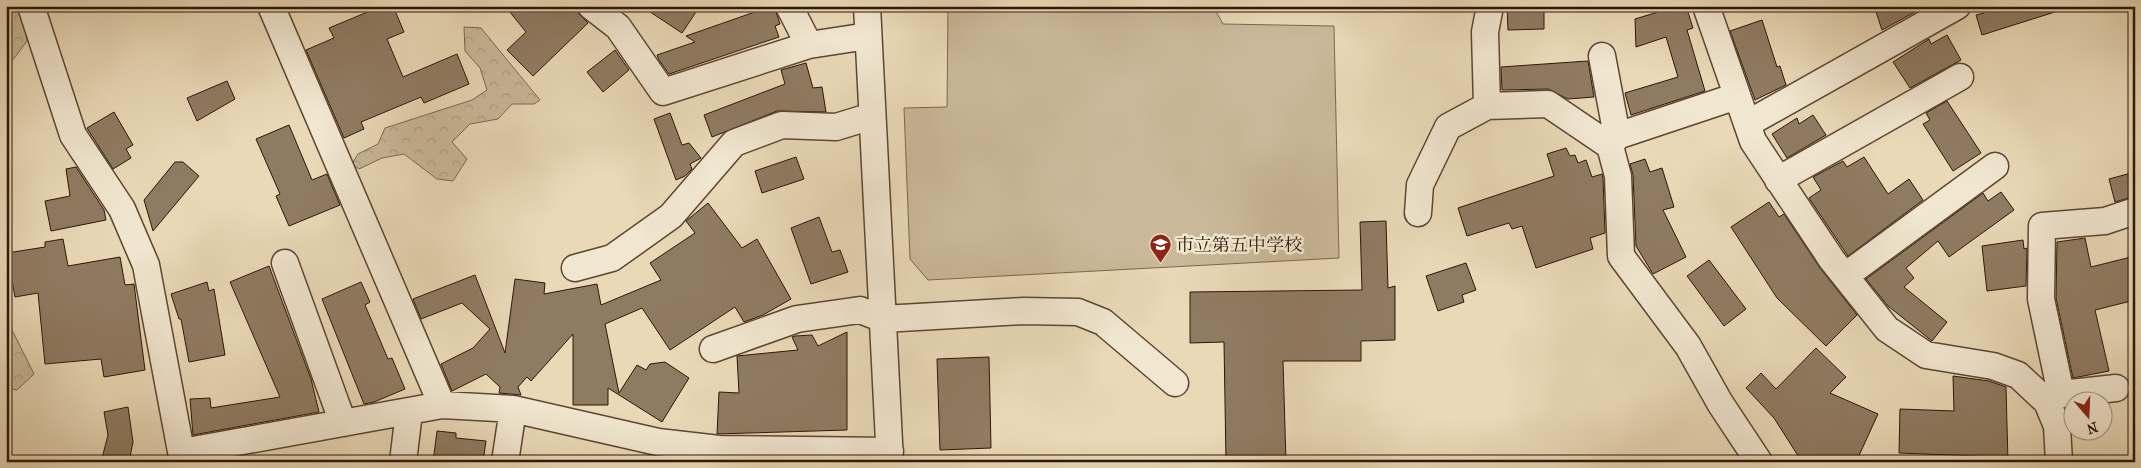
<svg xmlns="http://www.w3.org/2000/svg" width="2141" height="468" font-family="'IM FELL French Canon','Noto Serif JP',serif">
<defs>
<pattern id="forest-crowns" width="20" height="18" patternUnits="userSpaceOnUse" patternTransform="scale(1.25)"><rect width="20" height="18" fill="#c9b899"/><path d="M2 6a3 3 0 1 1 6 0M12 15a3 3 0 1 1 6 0" fill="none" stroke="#ad9d82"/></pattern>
</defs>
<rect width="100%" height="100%" fill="#e9d9b7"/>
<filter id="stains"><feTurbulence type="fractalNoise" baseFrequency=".004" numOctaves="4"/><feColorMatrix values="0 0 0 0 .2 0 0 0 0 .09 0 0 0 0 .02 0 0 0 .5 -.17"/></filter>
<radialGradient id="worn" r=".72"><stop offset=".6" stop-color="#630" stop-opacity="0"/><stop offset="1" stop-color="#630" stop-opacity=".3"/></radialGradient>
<path fill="url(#forest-crowns)" stroke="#7b6750" d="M22,6L27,41L6,69V7Z
M464,27L481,28L540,100L534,104H512L498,119L470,124L452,142L467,159L453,181L437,179L404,154L382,158L359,169L352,164L358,154L378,144L385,128L472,100L487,90L480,68L465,51Z
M6,318L34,374L17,390L6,388Z"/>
<path fill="#c9b899" stroke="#7b6750" d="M948,6H1213L1223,24L1334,26L1339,258L928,280L910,259L904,108L947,107Z"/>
<path fill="#8f7b62" stroke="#2d1606" d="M382,6H393L404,32L387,39L403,77L457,54L469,84L424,103L421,97L361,122L364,129L344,138L306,50L334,38L329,28Z
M505,6H571L588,23L533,76L507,50L526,32Z
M641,6H700L682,33Z
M772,6H774L780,24L775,26L779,37L669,74L659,60L657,55L695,42L686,36Z
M1507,6H1544V29L1508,30Z
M1656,6H1686L1693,28L1687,30L1705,91L1631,115L1625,93L1678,77L1666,37L1636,47L1635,19L1658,12Z
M1874,6H1926L1882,30Z
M1982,6H2057L2058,11L1982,35L1976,15L1984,13Z
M1762,20L1777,67L1780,66L1786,85L1755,100L1730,31Z
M1947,35L1961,60L1910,88L1893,62L1929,39L1931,44Z
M615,50L629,70L603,92L587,72Z
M1588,61L1594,97L1568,99L1548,89L1502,90L1501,67Z
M806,63L813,88L822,87L826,112L777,111L712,137L704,115L785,84L781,70Z
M227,81L235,99L197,121L187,98Z
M1947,101L1981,153L1953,171L1923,124L1930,120L1926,113Z
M114,112L133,145L126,149L131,158L113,169L87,128Z
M670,113L682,145L689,143L701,158L690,164L692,169L685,176L676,180L654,119Z
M1813,115L1826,135L1787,158L1772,134L1797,118L1799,124Z
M289,125L312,180L327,174L340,205L289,226L276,196L280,194L256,139Z
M1566,148L1570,156L1575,155L1578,163L1586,160L1592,177L1602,174L1603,178L1605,233L1590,238L1593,249L1536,268L1522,226L1512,229L1509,223L1467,236L1458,208L1554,176L1547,154Z
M796,157L804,179L762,193L755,171Z
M1864,157L1888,194L1909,179L1923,200L1848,256L1809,198L1821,190L1813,177L1843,161L1847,167Z
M1645,159L1650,172L1662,168L1674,207L1663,210L1686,257L1653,274L1636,246L1633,175L1630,164Z
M175,162H183L199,176L153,231L144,200Z
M76,167L104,210L106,220L51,231L45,201L70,196L66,169Z
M2135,172V196L2115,202L2109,179Z
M2001,192L2014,210L1949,257L1938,241L1906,268L1914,278L1904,287L1947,322L1932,341L1888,306L1866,279L1983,193L1988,201Z
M1769,202L1779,217L1784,214L1820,268L1857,315L1826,346L1777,298L1731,227Z
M708,203L742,248L757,239L791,299L763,315L744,322L735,307L670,350L642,308L605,324L619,393L637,365L646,370L650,364L665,362L689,378L662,422L608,388V405H573V334L531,381L527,377L518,387L521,395L499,393L500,387L486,374L452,391L441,364L473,348L490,329L462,303L421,319L413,299L475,275L505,353L515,279L545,283L544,294L597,284L601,305L661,280L650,263L695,233L686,221Z
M819,217L832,252L840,250L848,272L811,284L791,228Z
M1386,221L1388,288L1395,286V340L1361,341V361H1283L1286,462H1226L1224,342L1190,343V292L1362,290L1360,222Z
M2085,238L2091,267L2135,256V300L2095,310L2109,371L2073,378L2056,298L2057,242Z
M63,239L68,266L120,257L125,285L134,284L145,370L104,377L101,359L45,364L38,293L15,297L7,253L45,247V242Z
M2023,240L2024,249L2027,248L2026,286L1987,291L1982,246Z
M1709,260L1746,309L1724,326L1687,276Z
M1466,263L1476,290L1462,295L1464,302L1438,311L1426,276Z
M269,266L311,379L319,412L193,435L190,399L210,398L211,408L280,397L230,282Z
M207,282L209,291L214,289L225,355L189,362L181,319H179L171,294Z
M361,282L370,302L365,305L388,359L392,358L405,389L374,402L364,404L322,299Z
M847,332V430L717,434L719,392L739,393L737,356L798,350L792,337L795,336L812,335L818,346Z
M1816,348L1846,377L1830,393L1878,414L1856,462H1802L1774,418L1746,388L1761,373L1776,389Z
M989,357L991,448L940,450L937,359Z
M1953,376L1989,381L2006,387L2008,462H1978L1977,456L1899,453L1900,409L1954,411Z
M128,407L133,442L129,462H101L108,435L104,412Z
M437,431L456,433V438L486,441L483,462H433Z"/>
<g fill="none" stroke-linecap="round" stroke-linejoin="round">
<defs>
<path id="minor" d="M31,6L73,135L122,209L146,265L183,462
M271,6L442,405
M591,6L618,27L663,92L809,45L868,36
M789,6L809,45
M867,6L890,462
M1706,6L1753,141L1832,260L1887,329L1926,355L1993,366L2018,375L2047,402L2057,426L2059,462
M1602,56L1617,136L1610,146L1618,176L1621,256L1688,346L1720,403L1759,462
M1487,106L1485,32L1490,6
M1747,124L1957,6
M1617,136L1737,96
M1778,180L1960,77
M1418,213L1420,185L1448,127L1487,106L1548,104L1610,146
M285,263L343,423
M575,268L612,258L671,216L734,143L782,125L836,127L872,116
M1845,276L1995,166
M713,349L797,319L860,310L883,319L1023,311L1078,312L1103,322L1175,383
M2061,394L2041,299L2042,226L2105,221L2135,211
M2047,402L2061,394L2116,388
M182,452L442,405L513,409L658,442L719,449L890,451
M403,462L409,412
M505,462L513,409"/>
</defs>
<use href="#minor" stroke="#5c4732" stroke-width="29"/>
<use href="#minor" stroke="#f1e6d0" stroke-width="26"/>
</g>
<defs>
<symbol id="school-pin" viewBox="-11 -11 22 30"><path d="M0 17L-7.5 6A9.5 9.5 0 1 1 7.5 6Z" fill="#8f2418" stroke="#f1e6d0"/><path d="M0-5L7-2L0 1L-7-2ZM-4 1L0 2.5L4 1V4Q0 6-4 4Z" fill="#fff"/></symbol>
</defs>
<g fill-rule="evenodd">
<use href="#school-pin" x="1148" y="232" width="25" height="34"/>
</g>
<g text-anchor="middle" stroke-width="5" stroke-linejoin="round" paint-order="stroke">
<g font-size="18" fill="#2d1606" stroke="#f1e6d0" text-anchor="start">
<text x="1176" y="251">市立第五中学校</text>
</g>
</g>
<rect width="2141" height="468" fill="none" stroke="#e9d9b7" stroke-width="25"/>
<rect x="8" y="8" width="2126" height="453" fill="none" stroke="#2d1606" stroke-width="2.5"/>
<rect x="12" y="12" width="2116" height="443" fill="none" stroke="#2d1606"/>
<g transform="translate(2088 416) rotate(161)"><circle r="24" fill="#f1e6d0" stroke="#a3937f"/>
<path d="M0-4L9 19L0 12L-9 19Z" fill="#8f2418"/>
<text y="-8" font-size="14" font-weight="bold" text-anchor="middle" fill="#2d1606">N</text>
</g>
<rect width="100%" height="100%" filter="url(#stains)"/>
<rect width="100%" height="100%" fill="url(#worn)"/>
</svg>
